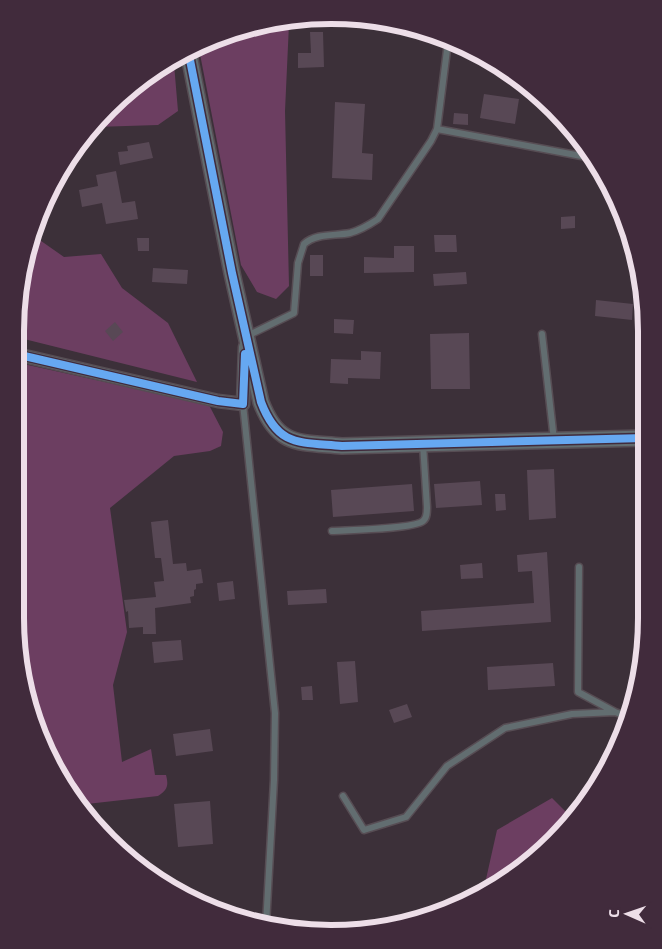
<svg xmlns="http://www.w3.org/2000/svg" width="662" height="949" font-family="'Exo 2',sans-serif">
<rect width="100%" height="100%" fill="#3c3039"/>
<path fill="#6c3e61" d="M289,24L285,111L289,286L276,299L257,292L241,265L199,49L229,32Z
M174,64L178,111L158,125L95,127L122,94Z
M34,236L64,257L101,254L122,288L168,323L197,382L20,338L21,269Z
M19,363L209,405L223,432L221,446L210,451L174,456L110,508L127,632L113,685L122,762L151,749L155,775H166C169,786 167,790 158,796L78,805L68,793L26,700L15,618Z
M552,798L570,816L540,855L470,902L484,888L497,830Z"/>
<path fill="#584855" d="M310,32H323L324,67L298,68V53H311Z
M484,94L519,99L515,124L480,118Z
M335,102L365,104L362,153L373,154L372,180L332,178Z
M454,113L468,114V125L453,124Z
M149,142L153,158L120,165L118,152L128,151L127,146Z
M116,171L122,203L135,201L138,219L106,224L102,203L82,207L79,190L98,186L96,175Z
M575,216V228L561,229V217Z
M434,235H456L457,252H435Z
M137,238H149V251H138Z
M394,246H414V272L364,273V257L394,258Z
M310,255H323V276H310Z
M153,268L188,270L187,284L152,282Z
M466,272L467,284L434,286L433,274Z
M596,300L633,304L632,320L595,316Z
M334,319L354,320L353,334L334,333Z
M115,322L123,332L113,341L105,331Z
M469,333L470,389H431L430,334Z
M361,351L381,352L380,379L348,378V384L330,383L331,359L361,360Z
M554,469L556,518L529,520L527,470Z
M480,481L482,505L436,508L434,484Z
M412,484L414,511L333,517L331,490Z
M495,494H505L506,510L496,511Z
M168,520L173,564L186,563L187,571L201,569L203,583L196,584V589L194,590V596L190,597L191,603L155,608L156,634H143V627L129,628L128,611L126,612L124,600L156,597L154,582L164,581L161,558H155L151,522Z
M547,552L551,622L422,631L421,611L534,603L532,571L518,572L517,555Z
M482,563L483,578L461,579L460,565Z
M233,581L235,599L219,601L217,583Z
M326,589L327,603L288,605L287,591Z
M181,640L183,660L154,663L152,642Z
M355,661L358,702L340,704L337,662Z
M553,663L555,686L488,690L487,667Z
M312,686L313,700H302L301,687Z
M407,704L412,717L394,723L389,710Z
M210,729L213,751L176,756L173,734Z
M210,801L213,844L178,847L174,804Z"/>
<g fill="none" stroke-linecap="round" stroke-linejoin="round">
<defs>
<path id="service" d="M448,42L437,129L592,158
M542,334L554,440
M247,336L294,313L298,263L304,244C316,233 335,236 350,233C361,230 369,225 378,219L431,141L437,129
M243,404L275,713L274,780L266,925
M332,531C347,530 414,529 423,521C427,518 427,512 427,507L423,444
M579,567L578,692L615,712L626,716
M343,796L364,830L406,817L447,766L505,728L572,714L615,712"/>
<path id="minor" d="M20,355L218,401L243,404L245,347"/>
<path id="tertiary" d="M189,55L232,273L261,402C278,447 299,442 342,446L645,438"/>
</defs>
<use href="#service" stroke="#574d54" stroke-width="9"/>
<use href="#minor" stroke="#574d54" stroke-width="15"/>
<use href="#tertiary" stroke="#574d54" stroke-width="18"/>
<use href="#service" stroke="#626d70" stroke-width="6"/>
<use href="#minor" stroke="#626d70" stroke-width="12"/>
<use href="#tertiary" stroke="#626d70" stroke-width="15"/>
<defs>
<path id="cycleway" d="M189,55L232,273L261,402C278,447 299,442 342,446L645,438
M20,355L218,401L243,404L245,354"/>
</defs>
<use href="#cycleway" stroke="#412b3c" stroke-width="11"/>
<use href="#cycleway" stroke="#66a8f1" stroke-width="8"/>
</g>
<path d="M0 0H662V949H0ZM331 24H331A307 307 0 0 1 638 331V618A307 307 0 0 1 331 925H331A307 307 0 0 1 24 618V331A307 307 0 0 1 331 24Z" fill="#412b3c" fill-rule="evenodd"/>
<path fill="none" stroke="#eddee8" stroke-width="6" d="M331 24H331A307 307 0 0 1 638 331V618A307 307 0 0 1 331 925H331A307 307 0 0 1 24 618V331A307 307 0 0 1 331 24Z"/>
<g transform="translate(627 914) rotate(272)" stroke="#412b3c" stroke-width="4" paint-order="stroke">
<path d="M0-4L9 19L0 12L-9 19Z" fill="#eddee8"/>
<text y="-8" font-size="14" font-weight="bold" text-anchor="middle" fill="#eddee8">С</text>
</g>
</svg>
